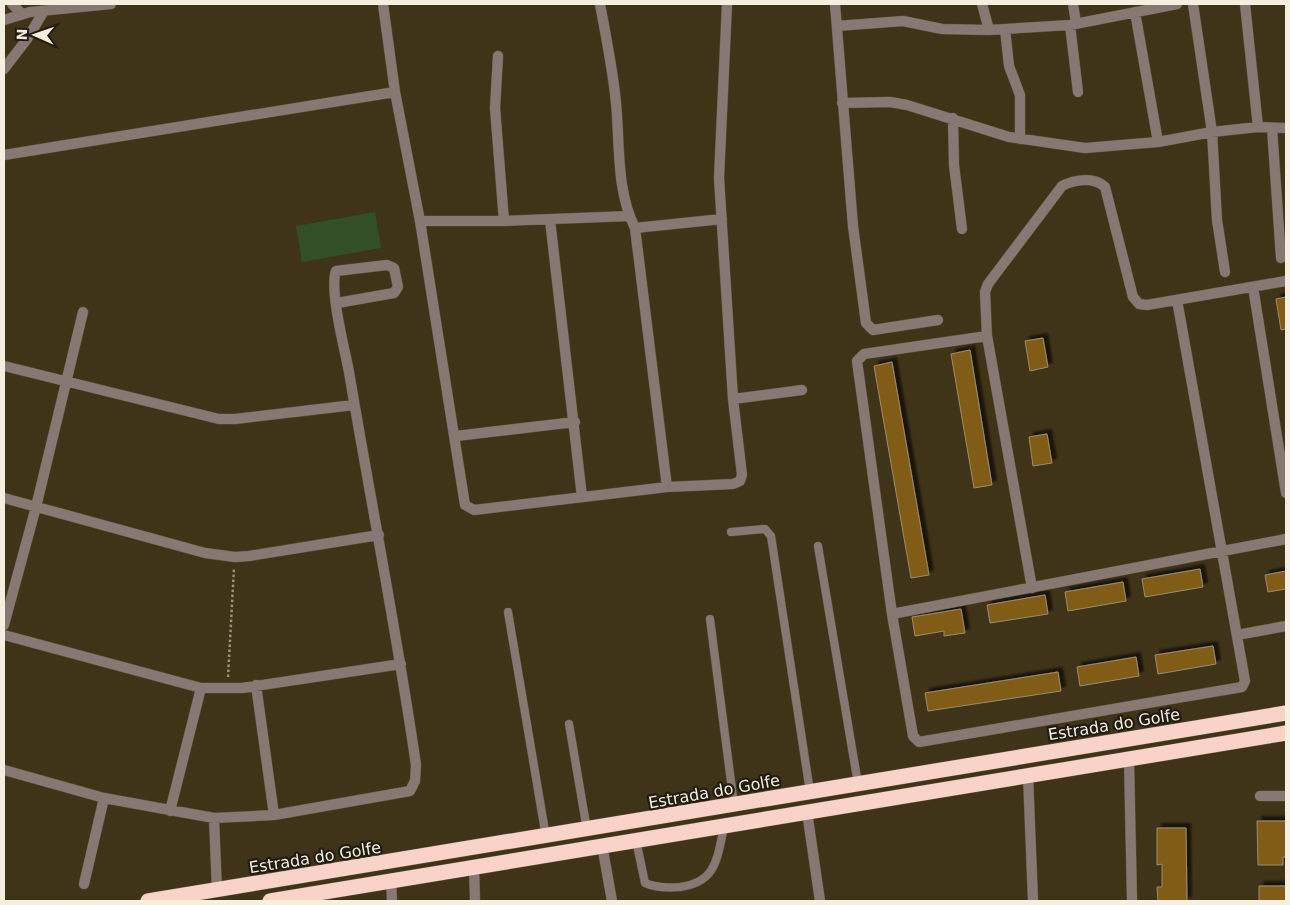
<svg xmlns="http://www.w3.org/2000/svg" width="1290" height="905" font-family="'DejaVu Sans',sans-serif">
<defs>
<filter id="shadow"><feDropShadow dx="4.5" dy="-4.5" stdDeviation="1" flood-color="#0009"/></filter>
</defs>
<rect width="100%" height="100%" fill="#3f3418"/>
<path fill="#315028" d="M375,212L381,248L302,262L296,226Z"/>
<path fill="#805c15" stroke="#9d8b6f" filter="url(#shadow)" d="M1286,297V329L1281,330L1276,299Z
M1043,338L1048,367L1030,371L1025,341Z
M970,350L992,485L974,488L951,354Z
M892,362L929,575L911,578L874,366Z
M1047,434L1052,463L1033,466L1029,437Z
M1200,569L1203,587L1145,597L1142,579Z
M1286,571V589L1268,592L1265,575Z
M1123,582L1126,601L1068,611L1065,592Z
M1045,595L1048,614L990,623L987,605Z
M961,609L965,633L944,636V631L915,636L912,617Z
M1213,646L1216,664L1158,674L1155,655Z
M1136,657L1139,676L1080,686L1077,667Z
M1058,672L1061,691L928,711L925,693Z
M1257,821H1286V857H1283V865H1258Z
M1157,828H1186L1187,901H1158L1157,887H1162V864L1157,865Z
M1259,886H1286V901H1259Z"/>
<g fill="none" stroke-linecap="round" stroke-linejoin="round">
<defs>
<path id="lane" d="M731,532L765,529L771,536L810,792
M818,546L858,784
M508,612L546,837
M710,619L734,805
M569,724L587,830
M636,840L645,883C656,888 668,888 680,887C717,882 717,858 724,827"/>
<path id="street" d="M12,4L22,14
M383,4L395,92L420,221L465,505L474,510L667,487L733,484L740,481L742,475L733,399L719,178L727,4
M600,4C606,37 613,70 616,103C620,144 616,190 635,228L667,487
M835,4L853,226L866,323L873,330L938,320
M982,4L989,30L1070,25L1177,4
M1073,4L1076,23
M1193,4L1212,132L1217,220L1225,272
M1245,4L1258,127
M1135,12L1158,142
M4,20L30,12L111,4
M1070,25L1078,92
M837,26L903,21L942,29L989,30
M1005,29L1009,66L1020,95V139
M498,56L495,108L504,221
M4,69L27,39L44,11
M842,103L890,102L907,105L1009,137L1085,148L1158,142L1212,132L1258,127L1286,128
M953,118L954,165L962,229
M1272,128L1281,258
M4,155L395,92
M550,220L582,497
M420,221H504L629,216
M635,228L722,219
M1253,287L1286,493
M987,336L864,354L857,361L892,614L913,736L919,742L1242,687L1245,681L1177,300
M4,366L219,419H235L354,405
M733,399L802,390
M456,436L575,422
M4,498L205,553L235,557L249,556L379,535
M1032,588L987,336L985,292L988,284L1062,186C1075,179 1094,177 1105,187L1133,297L1139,304L1147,305L1286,281
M892,614L1286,539
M4,625L36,507L83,312
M4,635L201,688H242L401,664
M1237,635L1286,626
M256,685L274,815
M1129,759L1132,901
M4,770L104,798L214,818L274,815L410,791L415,781L416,765C397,633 371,503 349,372C345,350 329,290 336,271L387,265L394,268L398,287L394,293L337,303
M1028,775L1033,901
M1260,796H1286
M170,811L201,688
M807,812L820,901
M214,818L217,891
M602,845L612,901
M474,866L475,901
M391,881L392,901
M84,884L104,798"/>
<path id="highway" d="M148,901L1286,713
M270,901L1286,733"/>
</defs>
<use href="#lane" stroke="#5c5238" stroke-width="9"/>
<use href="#street" stroke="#5c5238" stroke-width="11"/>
<use href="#highway" stroke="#5c5238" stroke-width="16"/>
<path stroke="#9c937d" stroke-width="2.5" stroke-dasharray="2.5 2.5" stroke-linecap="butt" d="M228,677L234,568"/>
<use href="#lane" stroke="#877873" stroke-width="8"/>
<use href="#street" stroke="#877873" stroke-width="10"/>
<use href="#highway" stroke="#f9d3c8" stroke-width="15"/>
</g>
<g text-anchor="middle" stroke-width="4.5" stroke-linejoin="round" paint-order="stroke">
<g font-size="16" fill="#f5efdf" stroke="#211c10">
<text transform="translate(1114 724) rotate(-9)" y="6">Estrada do Golfe</text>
<text transform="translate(714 791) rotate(-10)" y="6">Estrada do Golfe</text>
<text transform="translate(315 857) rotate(-9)" y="6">Estrada do Golfe</text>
</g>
</g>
<rect width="1290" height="905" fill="none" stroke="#f5efdf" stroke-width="10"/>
<g transform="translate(35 35) rotate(272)" stroke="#211c10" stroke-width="4" paint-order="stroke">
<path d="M0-4L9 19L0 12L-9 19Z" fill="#f5efdf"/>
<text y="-8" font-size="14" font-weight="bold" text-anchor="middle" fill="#f5efdf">N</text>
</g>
</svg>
